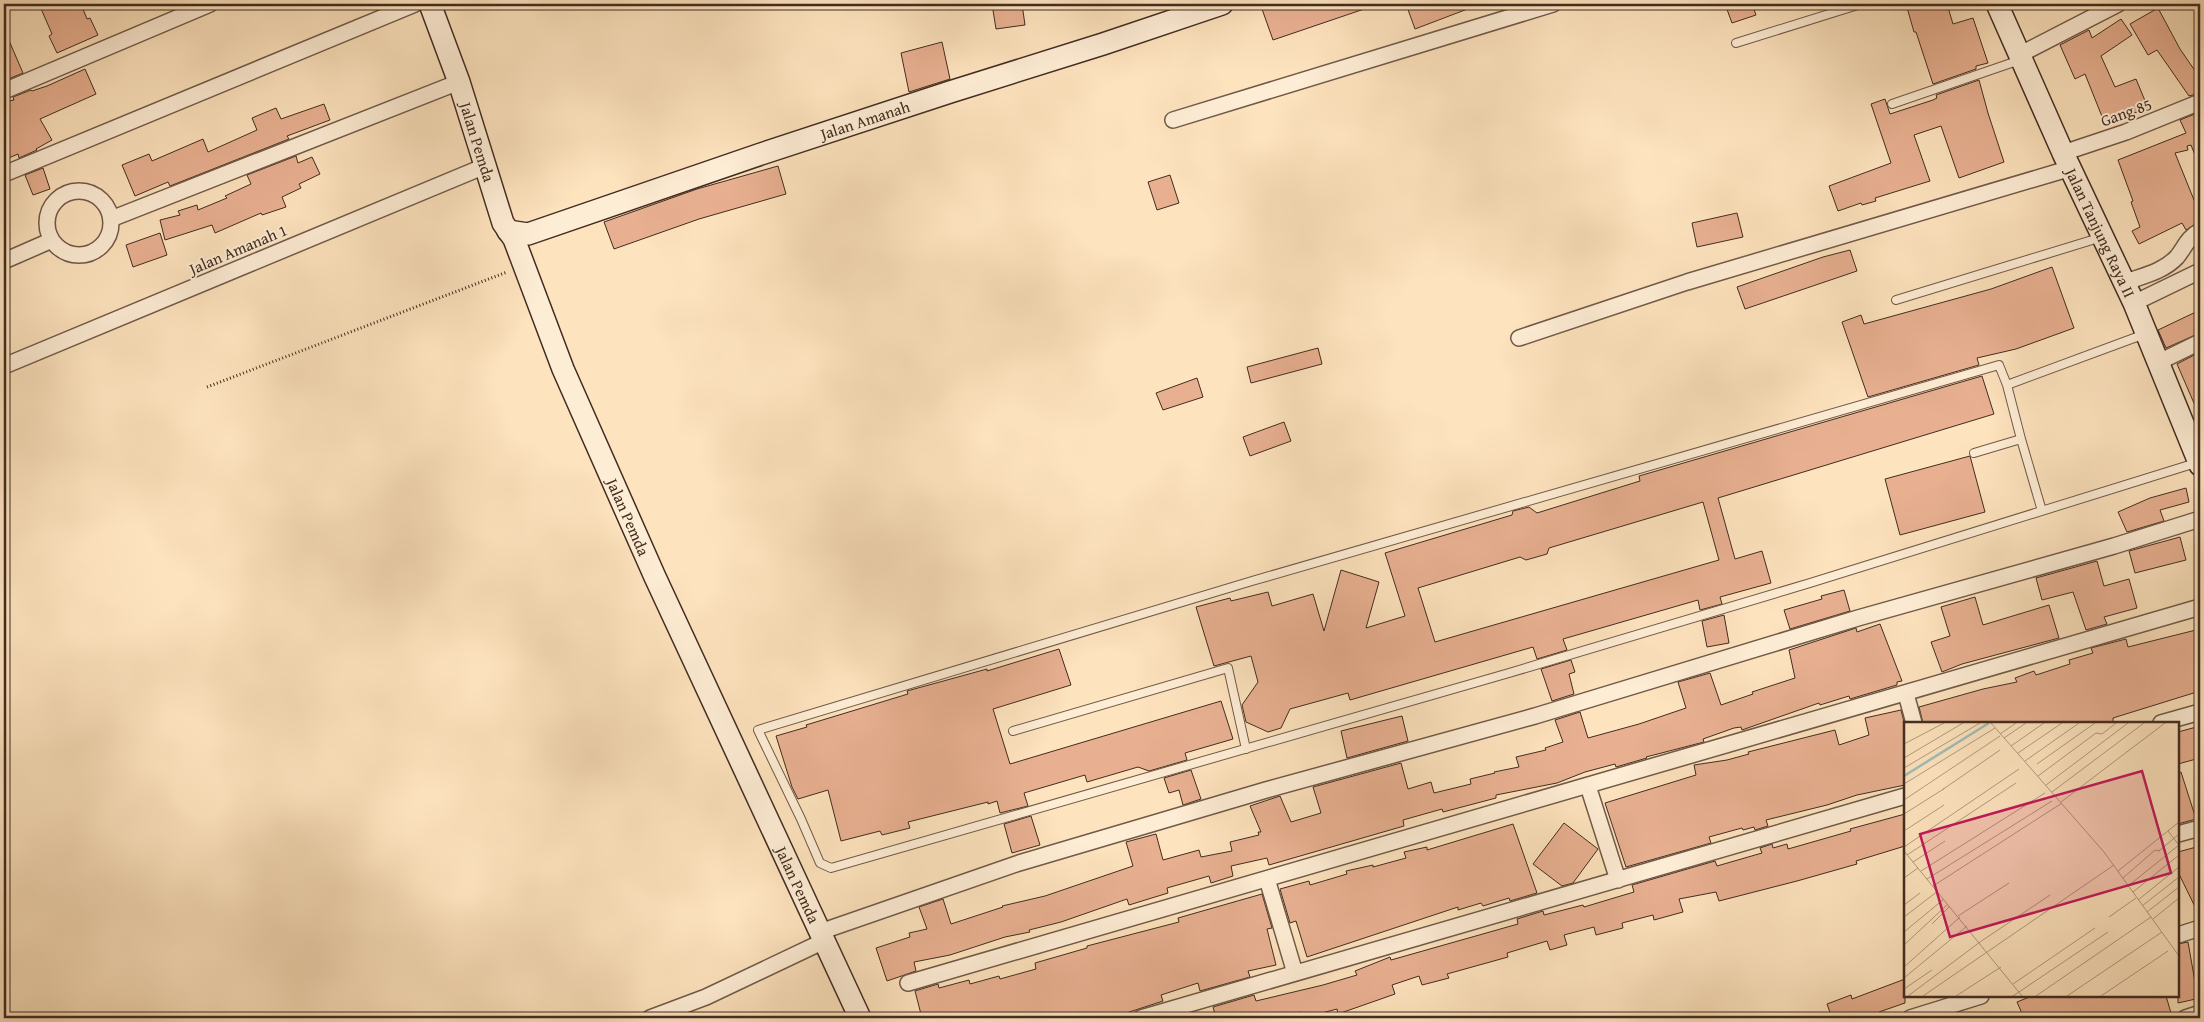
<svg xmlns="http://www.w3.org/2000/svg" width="2204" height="1022" font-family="'Gentium Book Plus',serif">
<rect width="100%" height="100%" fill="#fde3be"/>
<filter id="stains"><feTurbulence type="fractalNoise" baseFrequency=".004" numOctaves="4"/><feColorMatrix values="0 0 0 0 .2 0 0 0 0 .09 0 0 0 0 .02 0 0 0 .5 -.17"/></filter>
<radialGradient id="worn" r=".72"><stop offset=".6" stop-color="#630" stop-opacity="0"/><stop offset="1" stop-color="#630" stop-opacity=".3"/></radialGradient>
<path fill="#e8b091" stroke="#422c20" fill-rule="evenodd" d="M39,4H81L87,19L90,18L98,35L57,53L49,36L52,34Z
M992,4H1022L1025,25L996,29Z
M1277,4H1372L1373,6L1273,40L1262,9Z
M1406,4H1478V5L1415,29Z
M1725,4H1752L1756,15L1732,23Z
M1906,4H1947L1953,24L1973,18L1988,63L1976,66V69L1933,84L1916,32H1914Z
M2158,8L2180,49L2200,78V93L2189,96L2157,50L2148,55L2130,24Z
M2121,19L2132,35L2101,56L2115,87L2136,79L2148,108L2105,124L2085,74L2075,79L2060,45L2089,30L2092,38Z
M4,29L23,73L6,80L4,76Z
M942,42L950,79L909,92L901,53Z
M85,69L96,94L40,119L52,140L36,149L37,150L19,158L18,154L4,160V102L14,100L13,97L31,90L32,91L47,86Z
M1979,80L1988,113L2004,162L1959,178L1941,126L1914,135L1930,181L1875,198L1876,201L1862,205L1861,203L1838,211L1829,186L1891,163L1871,104L1885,99L1890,114L1933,100L1937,98L1936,95Z
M324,104L330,120L287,136L289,139L170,186L168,182L135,196L122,165L149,154L152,161L203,139L208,152L257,130L252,118L276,108L281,119Z
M2200,112V168L2191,145L2187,146L2188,150L2175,153L2194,200L2200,197V222L2186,230L2182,223L2139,244L2132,231L2140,227L2131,202L2133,201L2118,160L2186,133L2180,120Z
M296,156L298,163L312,157L320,174L299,184L301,188L282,197L286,207L262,215L261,213L215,233L212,225L165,240L160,220L180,215L178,211L197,205L198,210L227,198L225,196L251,184L247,175Z
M778,166L786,194L699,219L614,249L604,222L697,189Z
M43,168L50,189L33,195L25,175Z
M1170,175L1179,203L1157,210L1148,182Z
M1737,213L1743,237L1697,247L1692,223Z
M160,233L167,255L133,267L126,245Z
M1850,250L1857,271L1745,309L1737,287L1823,257Z
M2052,267L2074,328L2016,349L1977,358L1979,365L1868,397L1842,322L1861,315L1864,324L1991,289Z
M2200,310V333L2166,348L2158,330Z
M1318,348L1322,364L1251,383L1247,367Z
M2200,352V417L2177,364Z
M1982,376L1994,414L1718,498L1735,559L1762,551L1771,583L1720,597L1722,604L1700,610L1698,600L1563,639L1567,650L1537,659L1533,647L1350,700L1348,693L1290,709L1281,728L1268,732L1246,722L1242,705L1258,682L1251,656L1214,666L1196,607L1230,598L1231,601L1268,592L1272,606L1313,594L1324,631L1341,570L1379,582L1366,628L1405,616L1385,553L1512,515L1513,511L1529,507L1537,513L1640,481L1639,476ZM1703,502L1719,560L1435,642L1418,588L1520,557L1526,560L1547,554L1549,548Z
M1197,378L1203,397L1163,410L1156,393Z
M1284,422L1291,441L1250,456L1243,437Z
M1970,456L1985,512L1900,535L1885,479Z
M2186,488L2189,502L2160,510L2164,521L2127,532L2118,512L2150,498Z
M2180,537L2186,560L2135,573L2129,551Z
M2097,561L2104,586L2129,579L2137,608L2104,617L2107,624L2086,630L2073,592L2042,600L2036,578Z
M1844,590L1850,611L1790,629L1784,610L1822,599L1821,596Z
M1975,597L1983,625L2049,605L2059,638L1962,664L1942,672L1931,642L1950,636L1941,607Z
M1724,615L1729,643L1707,647L1702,621Z
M1880,624L1902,681L1897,682V685L1850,699L1849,696L1820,705L1819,703L1742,730L1741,727L1734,728L1703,739L1704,742L1646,757L1647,758L1616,767L1615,764L1585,772L1557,783L1496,795V798L1443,812L1442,809L1403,820L1404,826L1269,865L1267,858L1231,866L1233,876L1211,883L1209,876L1167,888L1168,893L1129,905L1127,899L1061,922L1029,930L1030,932L1005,937L950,955L914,962L916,971L887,981L876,948L910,937L909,933L927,929L919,907L943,899L951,924L1003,907L1002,906L1045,896L1133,866L1126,842L1156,834L1163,860L1199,850L1201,857L1232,851L1230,842L1259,835L1258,832H1261L1250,806L1280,796L1291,822L1321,813L1313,787L1401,763L1408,789L1431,782L1434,793L1471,784L1470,779L1495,773L1494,772L1519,767L1516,757L1546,750L1545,748L1563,742L1555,720L1580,712L1588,738L1639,724L1686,708L1678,682L1710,673L1721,705L1753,694L1752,692L1795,678L1789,650L1856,628L1857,632Z
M2200,629V691L2113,718V723H1923L1919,707L1983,689L2017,682L2015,678L2034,671L2036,675L2070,664L2069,660L2093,653L2091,648L2126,639L2128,647Z
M1059,649L1071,685L993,709L1010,764L1221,701L1233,739L1185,753L1187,760L1149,771L1138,767L1087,782L1085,775L1024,793L1028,806L1000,813L997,801L988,804V802L908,822L910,828L882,835L880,831L841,841L828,790L798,799L792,787L776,736L807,727L806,725L908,694L907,691L987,669V671Z
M1571,660L1575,672L1569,674L1574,694L1552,701L1541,669Z
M1901,710L1905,726V785L1857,795L1827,805L1766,820L1768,826L1755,830L1754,827L1743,830L1742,828L1709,837L1711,843L1626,867L1605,803L1696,775L1694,765L1727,760L1749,754L1748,752L1835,730L1839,745L1869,735L1865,718Z
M1402,716L1408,741L1347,758L1341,731Z
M2200,726V758L2178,764V732Z
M1191,770L1201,799L1183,805L1179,790L1169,793L1164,778Z
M2181,772L2196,819L2178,824V773Z
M1905,814V846L1856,861L1857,864L1797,881L1719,901L1716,892L1679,899L1683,912L1654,920L1653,915L1622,923L1623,928L1596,935L1594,927L1564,935L1567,945L1550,950L1547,941L1507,953L1508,957L1447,974L1449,978L1422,985L1419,976L1392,985L1395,994L1338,1014L1337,1009L1303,1018L1300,1012L1278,1018H1216L1213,1007L1254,995L1256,1001L1323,985L1357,975L1355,971L1390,957L1391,960L1518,924L1517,919L1543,911L1544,915L1583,905L1584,907L1634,892L1632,885L1715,861L1717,866L1762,853L1760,848L1772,844L1773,848L1787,844L1788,849L1851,831L1850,829Z
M1031,816L1040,845L1012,853L1004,824Z
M1564,823L1598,849L1573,883L1562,886L1533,864Z
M1513,824L1537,893L1510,901L1509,898L1483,906L1481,903L1458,910V907L1307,957L1296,921L1290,923L1280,889L1309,881L1310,885L1347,874L1346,871L1373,865V867L1406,858L1404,852L1427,847V850Z
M2200,846V917L2178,872V852Z
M1262,894L1272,928L1267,929L1276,965L1248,971L1250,977L1200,991L1198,983L1161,995L1163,1001L1111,1018L1109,1013L1093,1018H922L915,991L938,984L939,988L969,980L970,984L999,976L1000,979L1036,969L1035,963L1087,948V946L1179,922L1178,918Z
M2188,942L2195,982L2200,981V998L2178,1003V944Z
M1905,979V1003L1879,1012L1880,1015L1873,1018H1832L1827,1004L1851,995L1852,999Z
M2032,996H2166L2171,1013L2156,1018H2024L2017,1002Z"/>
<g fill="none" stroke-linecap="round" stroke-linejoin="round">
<defs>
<path id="lane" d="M1736,43L1861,4
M1892,104L2020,60
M1896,300L2102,237
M2007,385L1999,365L1252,581L758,730L801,819L820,863L831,868L1509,673L1810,583L2199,462
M2021,439L2042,511
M1974,453L2021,439L2007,385L2145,334
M1013,731L1228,668L1246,749"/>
<path id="street" d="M2019,55L2118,4
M4,91L210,4
M1173,120L1553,4
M2063,153L2126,132L2200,102
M4,174L415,4
M47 223a32 32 0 1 1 64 0a32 32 0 1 1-64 0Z
M111,219L459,82
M4,261L52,240
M2123,283C2142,276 2163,272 2177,257C2185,247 2188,237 2200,231
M2134,303L2200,271
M1519,338L1687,282L2071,168
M2159,362L2200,342
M4,366L485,166
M1906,694L1914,723
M2161,723L2200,712
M1588,786L1618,880
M2178,834L2200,828
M1267,879L1295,973
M820,932L1019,863L1266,790L1535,716L1858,618L2114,546L2200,519
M2178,935L2200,928
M908,983L2200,607
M650,1018L706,997L824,941
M1141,1018L1905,796
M1910,1018L1981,996
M2185,1018L2200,1013"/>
<g id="secondary">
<path id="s1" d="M430,4L459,82L503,223L514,239L563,369L655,577L860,1018"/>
<path id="s2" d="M1997,4L2063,153L2134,303L2200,465"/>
<path id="s3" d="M508,231L528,234L761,154L950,92L1103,44L1222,4"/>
</g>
</defs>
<use href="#lane" stroke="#715a48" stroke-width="10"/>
<use href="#street" stroke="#715a48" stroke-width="18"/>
<use href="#secondary" stroke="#422c20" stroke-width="24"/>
<path stroke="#422c20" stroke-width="3" stroke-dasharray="1 2.5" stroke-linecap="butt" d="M207,387L507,272"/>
<use href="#lane" stroke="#feedd5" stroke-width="8"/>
<use href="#street" stroke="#feedd5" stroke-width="15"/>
<use href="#secondary" stroke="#feedd5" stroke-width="21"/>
</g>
<g text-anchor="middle" stroke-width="4" stroke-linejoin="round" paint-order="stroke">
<g font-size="16" fill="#422c20" stroke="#feedd5">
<text transform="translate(2126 112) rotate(-20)" y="6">Gang 85</text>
<text dy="6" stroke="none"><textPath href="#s3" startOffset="376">Jalan Amanah</textPath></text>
<text dy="6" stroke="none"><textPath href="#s1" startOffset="146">Jalan Pemda</textPath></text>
<text dy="6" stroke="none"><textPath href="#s2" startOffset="251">Jalan Tanjung Raya II</textPath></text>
<text transform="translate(238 249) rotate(-23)" y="6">Jalan Amanah 1</text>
<text dy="6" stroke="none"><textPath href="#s1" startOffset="551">Jalan Pemda</textPath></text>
<text dy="6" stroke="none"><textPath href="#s1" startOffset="956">Jalan Pemda</textPath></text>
</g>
</g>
<g transform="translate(1904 722)">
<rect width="275" height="275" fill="#fde3be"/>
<path fill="none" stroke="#a1bdb8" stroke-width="2.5" d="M0,54L85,1"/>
<path fill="none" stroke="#b29a7f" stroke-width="1" d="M87,1L200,130L275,234M96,12L112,1M100,16L122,1M0,22L40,1M107,24L140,1M114,31L158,1M0,36L59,1M121,39L175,1M133,42L191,1M0,46L76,1M134,54L192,11L198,12L212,1M0,62L91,6M142,63L224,1M41,66L38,68L96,28M148,70L240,1M0,78L96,14M157,80L261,1M0,92L38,68M0,109L40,83M264,109L275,123M0,125L115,47M0,129L118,274M255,129L275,112M3,133L112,61M9,140L41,119M17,149L141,71M214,149L275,100M0,156L14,146M219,156L251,128L256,129M23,157L148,79M29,164L158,81M224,164L275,123M229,170L275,133M234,178L275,145M0,183L16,171M238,184L275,155M243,190L275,165M54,194L105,161M0,195L34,169M205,195L232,176M249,197L275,176M28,202L46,184M0,210L40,177M76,220L146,173M0,223L44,182M0,245L56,195M0,256L63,204M109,262L191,206M0,267L28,248M4,274L76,220M19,274L210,143M52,274L97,245M109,274L204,210M132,274L247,195M163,274L258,210M197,274L264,229"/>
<path fill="#c2185b" fill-opacity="0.15" stroke="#c2185b" stroke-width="2.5" d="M238,49L267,151L46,215L16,112Z"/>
<rect width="275" height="275" fill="none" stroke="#422c20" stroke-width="2.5"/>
</g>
<rect width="2204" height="1022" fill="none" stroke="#fde3be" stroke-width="20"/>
<rect x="5" y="5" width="2194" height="1012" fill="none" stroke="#422c20" stroke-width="2.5"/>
<rect x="10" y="10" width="2184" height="1002" fill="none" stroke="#422c20"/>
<rect width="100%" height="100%" filter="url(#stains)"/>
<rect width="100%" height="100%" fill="url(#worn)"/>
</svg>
